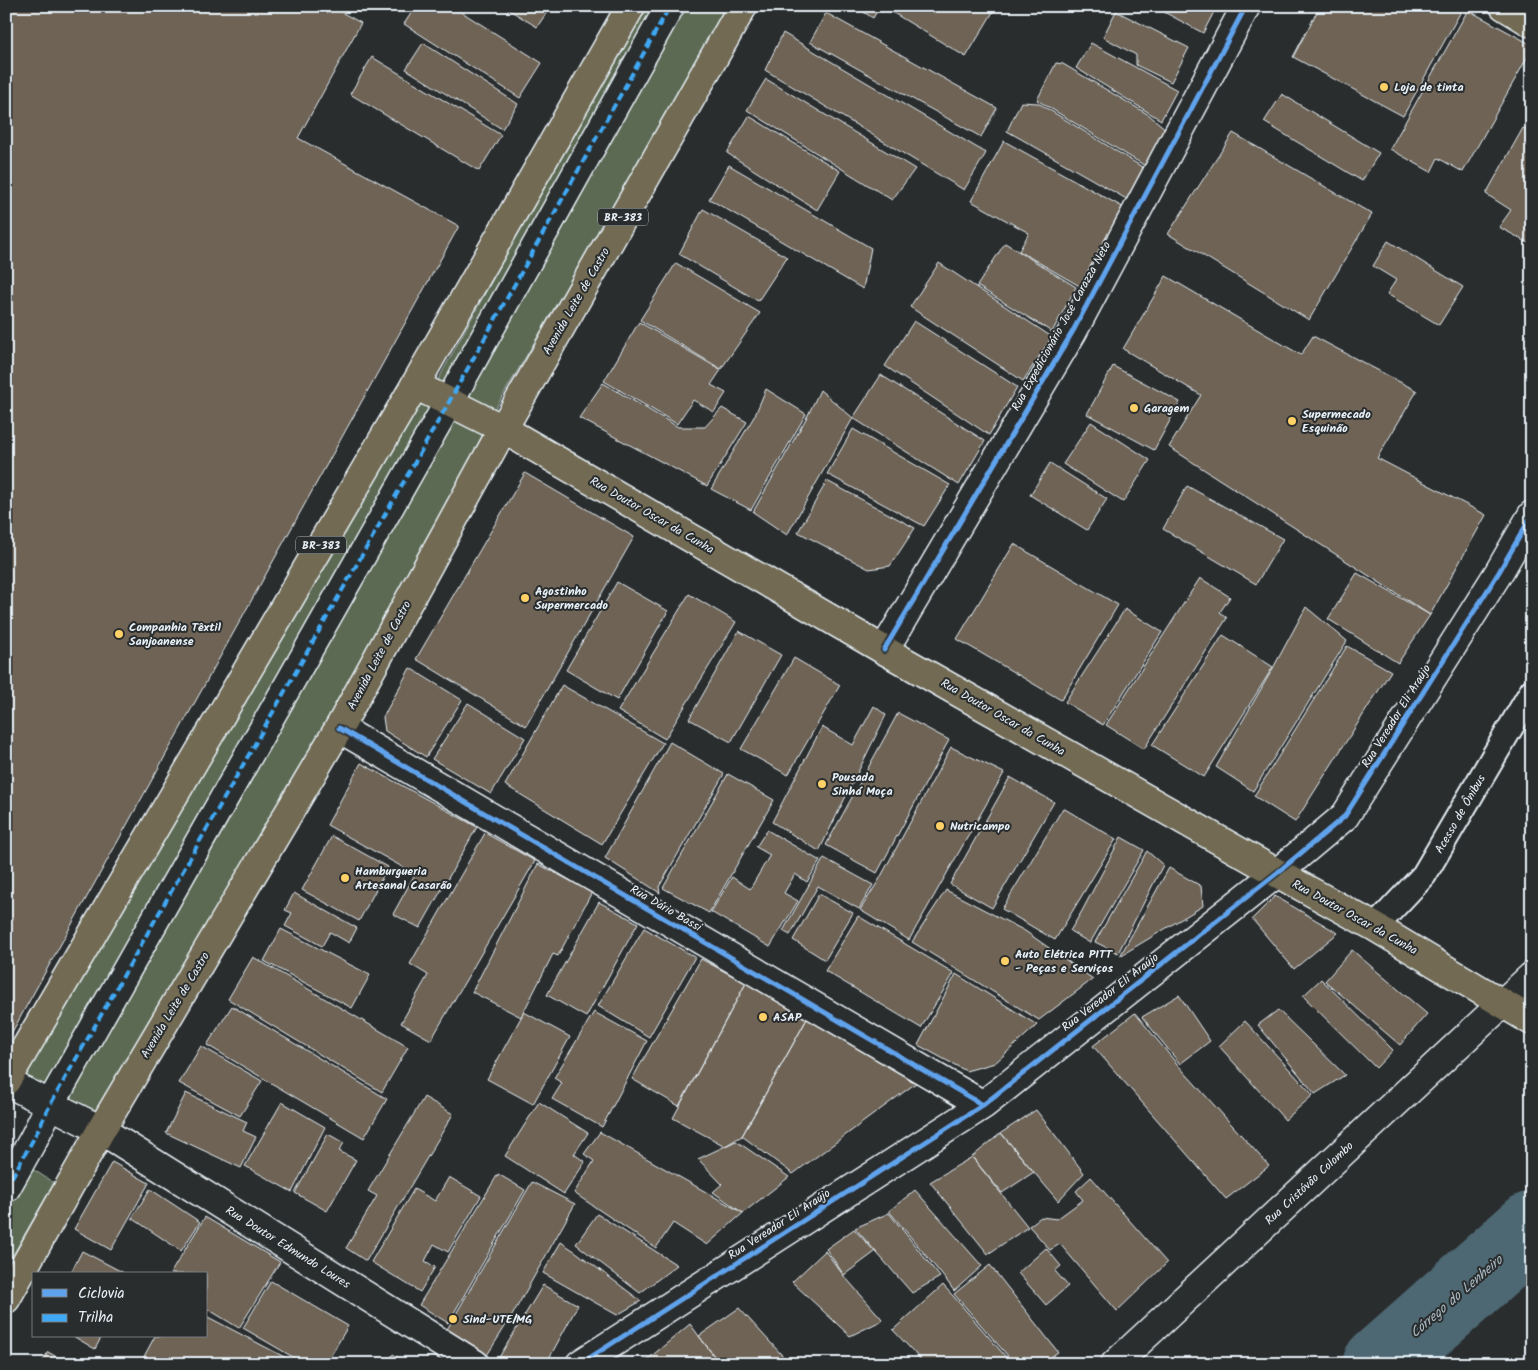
<svg xmlns="http://www.w3.org/2000/svg" width="1538" height="1370" font-family="Kalam,sans-serif">
<rect width="100%" height="100%" fill="#2a2d2e"/>
<filter id="ink" filterUnits="userSpaceOnUse"><feTurbulence type="fractalNoise" baseFrequency=".02" numOctaves="2"/><feDisplacementMap in="SourceGraphic" scale="10" xChannelSelector="R" yChannelSelector="G"/><feConvolveMatrix kernelMatrix="1 2 1 2 8 2 1 2 1" color-interpolation-filters="sRGB"/></filter>
<g filter="url(#ink)">
<path fill="#5c6a52" stroke="#a2aea5" d="M642,6H734L493,412L434,387Z
M415,385L503,429L101,1130L6,1081Z
M6,1152L54,1183L6,1267Z"/>
<g fill="none" stroke-linecap="round" stroke-linejoin="round">
<path stroke="#4e6773" stroke-width="75" d="M1380,1364L1532,1229"/>
</g>
<path fill="#6e6354" stroke="#e8f1f8" d="M6,6H330L361,23L298,138L459,226L6,1043Z
M416,6H452L542,63L520,98L404,24Z
M503,6H551L537,27Z
M854,6H880L873,18Z
M882,6H982L993,12L966,57Z
M1153,6H1217L1203,33Z
M1320,6H1464L1403,116L1293,57Z
M1468,10L1532,45V49L1463,172L1438,158L1431,172L1390,149Z
M1116,11L1189,48L1171,82L1136,65V55L1103,37Z
M826,13L997,108L981,137L810,42Z
M783,33L986,153L964,190L765,70Z
M423,43L518,104L502,129L406,69Z
M1091,43L1177,90L1161,120L1076,68Z
M372,57L501,135L479,171L350,94Z
M1056,63L1063,64L1149,115L1167,130L1147,167L1037,100Z
M766,79L915,169L892,200L747,110Z
M1282,94L1379,153L1362,181L1264,122Z
M1021,102L1038,103L1147,170L1130,201L1007,131Z
M749,116L840,171L817,210L727,153Z
M1523,128L1532,132V245L1499,227L1511,210L1486,194Z
M1233,133L1372,214L1309,320L1168,234Z
M1004,141L1126,209L1083,288L1019,251L1029,233L971,201Z
M729,165L871,248L863,289L709,199Z
M703,209L787,257L758,301L679,254Z
M1388,241L1463,287L1439,325L1387,294L1396,280L1373,266Z
M1005,243L1076,287L1052,332L977,286Z
M676,263L760,313L721,369L640,320Z
M939,263L1052,337L1023,381L910,307Z
M1166,276L1301,355L1313,336L1417,391L1377,458L1486,515L1430,615L1169,447L1201,395L1123,349Z
M914,321L1017,387L989,435L885,366Z
M639,322L721,370L711,385L726,393L714,412L693,400L677,424L604,381Z
M1113,366L1180,402L1154,450L1087,414Z
M881,375L985,441L959,485L853,418Z
M603,383L678,427H705L722,408L747,422L707,486L579,418Z
M766,389L806,414L751,510L711,489L755,415Z
M820,390L853,418L787,535L753,512L808,415Z
M1091,422L1150,460L1123,502L1063,464Z
M853,429L950,485L924,526L827,474Z
M1050,463L1107,499L1087,530L1030,495Z
M525,473L634,537L526,726L416,659Z
M827,481L915,528L890,566L869,569L798,532Z
M1187,486L1283,539L1256,584L1163,529Z
M1014,544L1118,605L1061,700L957,639Z
M1357,573L1430,615L1398,663L1328,619Z
M1200,578L1230,597L1220,612L1227,618L1144,749L1106,725Z
M617,582L668,611L617,700L566,670Z
M689,594L736,622L665,739L618,711Z
M1306,607L1347,641L1253,791L1216,767L1272,670Z
M1125,609L1162,632L1103,725L1065,702Z
M739,631L781,655L731,742L689,719Z
M1223,635L1273,667L1204,777L1152,745Z
M1347,646L1391,671L1295,822L1254,796Z
M794,658L840,685L788,775L741,749Z
M410,668L462,700L426,757L385,731L383,717Z
M562,685L663,743L602,844L505,785Z
M468,703L525,738L491,794L432,759Z
M874,706L886,715L819,851L772,822L822,727L853,745Z
M898,713L949,740L877,873L826,845Z
M670,742L724,774L659,887L660,893L605,858Z
M951,747L1004,773L909,940L860,910L879,880Z
M361,763L477,827L420,928L393,914L415,874L327,825Z
M728,774L774,800L709,913L663,888Z
M1010,777L1054,802L992,908L950,884Z
M1063,808L1116,839L1055,940L1002,909Z
M767,830L820,861L807,882L795,874L784,893L798,901L770,947L711,912L732,877L750,889L770,855L756,847Z
M485,833L535,861L431,1040L401,1023L428,975L410,964Z
M332,836L388,867L359,921L302,890Z
M1121,837L1144,850L1090,943L1070,931L1082,911Z
M1147,851L1163,865L1118,953L1095,942Z
M824,858L873,885L859,909L818,886L790,935L783,931Z
M538,864L592,892L558,956L553,954L521,1017L472,992Z
M1169,868L1201,886L1203,906L1120,956Z
M946,890L1025,931L1093,979L1039,1020L912,942Z
M294,893L357,928L349,943L330,932L322,946L285,926L292,913L285,910Z
M819,894L853,913L825,960L793,940Z
M1275,896L1338,933L1294,969L1252,919Z
M599,902L638,923L586,1017L547,995Z
M858,916L954,973L921,1028L825,971Z
M644,928L695,957L649,1037L598,1006Z
M281,929L370,975L352,1008L264,961Z
M1352,950L1427,1014L1400,1045L1325,981Z
M253,957L408,1047L382,1092L228,999Z
M701,959L746,983L679,1106L632,1079Z
M956,974L1037,1025L995,1063L966,1071L918,1045Z
M1321,979L1393,1050L1376,1068L1303,996Z
M746,983L808,1017L742,1136L725,1146L673,1118Z
M1179,995L1210,1041L1180,1064L1142,1017Z
M232,1006L387,1099L364,1138L207,1045Z
M1278,1010L1345,1075L1315,1094L1258,1025Z
M524,1012L570,1037L533,1104L487,1079Z
M594,1012L647,1041L602,1127L552,1099L562,1083L554,1078Z
M1135,1013L1177,1064L1269,1166L1226,1199L1093,1046Z
M808,1017L916,1083L793,1174L742,1136Z
M1245,1021L1313,1095L1285,1120L1219,1046Z
M201,1046L262,1081L240,1116L179,1083Z
M186,1093L247,1122L243,1131L256,1137L241,1168L166,1133Z
M424,1097L453,1114L366,1261L346,1248L377,1196L368,1191Z
M282,1102L325,1127L292,1192L245,1166Z
M539,1102L588,1133L574,1154L585,1162L564,1194L505,1156Z
M1036,1110L1084,1173L1058,1201L1001,1133Z
M600,1132L743,1213L707,1245L673,1223L656,1248L574,1193L594,1161L584,1154Z
M1001,1133L1034,1172L1002,1193L972,1157Z
M328,1134L344,1143L339,1151L356,1160L327,1211L295,1193Z
M736,1141L789,1177L743,1213L713,1192L722,1184L698,1159Z
M972,1157L1028,1227L988,1254L930,1182Z
M112,1162L149,1183L111,1250L74,1229Z
M498,1174L525,1190L448,1323L419,1305Z
M449,1177L481,1196L448,1252L434,1244L425,1261L435,1267L420,1292L371,1262L414,1189L435,1201Z
M1091,1177L1167,1263L1117,1311L1060,1244L1050,1250L1029,1226L1041,1217L1057,1219L1083,1200L1076,1191Z
M532,1182L575,1204L513,1314L484,1360L445,1333Z
M150,1189L200,1222L181,1251L132,1218Z
M915,1190L982,1266L954,1291L947,1281L889,1211Z
M889,1213L940,1277L912,1293L855,1228Z
M597,1214L677,1265L640,1293L576,1244Z
M205,1217L280,1262L239,1328L206,1308V1274H170Z
M854,1229L875,1252L844,1275L826,1249Z
M561,1242L576,1252L641,1301L617,1315L543,1273Z
M1046,1248L1061,1266L1055,1271L1068,1286L1046,1305L1018,1273Z
M82,1251L126,1274H70Z
M825,1251L844,1276L883,1320L850,1336L792,1282Z
M990,1265L1058,1352L1041,1364H1015L954,1294Z
M271,1281L348,1326L326,1364H305L243,1328Z
M543,1285L578,1305L546,1364H507L498,1359Z
M943,1285L954,1297L1012,1364H925L893,1330Z
M739,1308L790,1364H720L699,1336Z
M206,1316L294,1362L293,1364H140L155,1336H206Z
M690,1324L720,1364H642Z
M73,1336H102L95,1349Z
M48,1352L69,1364H41Z
M393,1354L407,1364H387Z"/>
<g fill="none" stroke-linecap="round" stroke-linejoin="round">
<defs>
<path id="service" d="M1375,927L1424,875L1532,691"/>
<path id="pedestrian" d="M6,1188L34,1138L50,1105L449,402L670,6"/>
<path id="minor" d="M884,650L1073,331L1246,6
M339,728L983,1105
M6,1082L101,1130L475,1364
M580,1364L983,1105L1277,873L1345,816L1499,572L1532,515
M1115,1364L1532,976"/>
<path id="primary" d="M1504,6L1532,23
M415,385L503,429L884,650L1277,873L1375,927L1532,1021"/>
<path id="trunk" d="M6,1081L415,385L631,6
M6,1299L101,1130L339,728L503,429L743,6"/>
</defs>
<use href="#service" stroke="#e8f1f8" stroke-width="28"/>
<use href="#pedestrian" stroke="#e8f1f8" stroke-width="31"/>
<use href="#minor" stroke="#e8f1f8" stroke-width="31"/>
<use href="#primary" stroke="#e8f1f8" stroke-width="31"/>
<use href="#trunk" stroke="#e8f1f8" stroke-width="31"/>
<use href="#service" stroke="#2a2d2e" stroke-width="24"/>
<use href="#pedestrian" stroke="#2a2d2e" stroke-width="28"/>
<use href="#minor" stroke="#2a2d2e" stroke-width="28"/>
<use href="#primary" stroke="#726b52" stroke-width="28"/>
<use href="#trunk" stroke="#726b52" stroke-width="28"/>
<path stroke="#3fa9f5" stroke-width="4" stroke-dasharray="8 4" stroke-linecap="butt" d="M6,1188L34,1138L50,1105L449,402L670,6"/>
<defs>
<path id="cycleway" d="M884,650L1073,331L1246,6
M339,728L983,1105
M580,1364L983,1105L1277,873L1345,816L1499,572L1532,515"/>
</defs>
<use href="#cycleway" stroke="#2a2d2e" stroke-width="8"/>
<use href="#cycleway" stroke="#60a3ed" stroke-width="5"/>
</g>
</g>
<g fill="#ffd166" stroke="#2a2d2e" stroke-width="2">
<circle cx="1384" cy="87" r="5"/>
<circle cx="1134" cy="408" r="5"/>
<circle cx="1292" cy="421" r="5"/>
<circle cx="525" cy="598" r="5"/>
<circle cx="119" cy="634" r="5"/>
<circle cx="822" cy="784" r="5"/>
<circle cx="940" cy="826" r="5"/>
<circle cx="345" cy="878" r="5"/>
<circle cx="1005" cy="961" r="5"/>
<circle cx="763" cy="1017" r="5"/>
<circle cx="453" cy="1319" r="5"/>
</g>
<g text-anchor="middle" stroke-width="4" stroke-linejoin="round" paint-order="stroke">
<g fill="#2a2d2e" stroke="#afb6bb" stroke-width="1">
<rect x="598" y="208.5" width="50" height="17" rx="4"/>
<rect x="296" y="536.5" width="50" height="17" rx="4"/>
</g>
<g font-size="11" font-weight="bold" fill="#e8f1f8">
<text x="623" y="221">BR-383</text>
<text x="321" y="549">BR-383</text>
</g>
<g font-size="12" font-weight="bold" fill="#e8f1f8" stroke="#2a2d2e" text-anchor="start">
<text x="1394" y="91">Loja de tinta</text>
<text x="1144" y="412">Garagem</text>
<text x="1302" y="418">Supermecado<tspan x="1302" dy="14">Esquinão</tspan></text>
<text x="535" y="595">Agostinho<tspan x="535" dy="14">Supermercado</tspan></text>
<text x="129" y="631">Companhia Têxtil<tspan x="129" dy="14">Sanjoanense</tspan></text>
<text x="832" y="781">Pousada<tspan x="832" dy="14">Sinhá Moça</tspan></text>
<text x="950" y="830">Nutricampo</text>
<text x="355" y="875">Hamburgueria<tspan x="355" dy="14">Artesanal Casarão</tspan></text>
<text x="1015" y="958">Auto Elétrica PITT<tspan x="1015" dy="14">- Peças e Serviços</tspan></text>
<text x="773" y="1021">ASAP</text>
<text x="463" y="1323">Sind-UTE/MG</text>
</g>
<g font-size="12" fill="#e8f1f8" stroke="#2a2d2e">
<text transform="translate(576 301) rotate(-60)" y="4">Avenida Leite de Castro</text>
<text transform="translate(1061 326) rotate(-61)" y="4">Rua Expedicionário José Carazza Neto</text>
<text transform="translate(652 515) rotate(30)" y="4">Rua Doutor Oscar da Cunha</text>
<text transform="translate(379 655) rotate(-62)" y="4">Avenida Leite de Castro</text>
<text transform="translate(1396 716) rotate(-58)" y="4">Rua Vereador Eli Araújo</text>
<text transform="translate(1003 717) rotate(30)" y="4">Rua Doutor Oscar da Cunha</text>
<text transform="translate(1460 814) rotate(-60)" y="4">Acesso de Ônibus</text>
<text transform="translate(666 908) rotate(30)" y="4">Rua Dário Bassi</text>
<text transform="translate(1355 917) rotate(29)" y="4">Rua Doutor Oscar da Cunha</text>
<text transform="translate(1110 992) rotate(-38)" y="4">Rua Vereador Eli Araújo</text>
<text transform="translate(175 1005) rotate(-59)" y="4">Avenida Leite de Castro</text>
<text transform="translate(1309 1183) rotate(-43)" y="4">Rua Cristóvão Colombo</text>
<text transform="translate(779 1224) rotate(-33)" y="4">Rua Vereador Eli Araújo</text>
<text transform="translate(288 1247) rotate(32)" y="4">Rua Doutor Edmundo Loures</text>
</g>
<g font-size="14" font-style="italic" fill="#aabac3" stroke="#2a2d2e">
<text transform="translate(1456 1296) rotate(-41)" y="5">Córrego do Lenheiro</text>
</g>
</g>
<rect width="1538" height="1370" fill="none" stroke="#2a2d2e" stroke-width="25"/>
<rect x="12" y="12" width="1513" height="1345" fill="none" stroke="#e8f1f8" stroke-width="2" filter="url(#ink)"/>
<rect x="32" y="1272" width="175" height="65" fill="#2a2d2e" stroke="#767b7f"/>
<rect x="42" y="1289" width="25" height="8" fill="#60a3ed" stroke="#767b7f"/>
<text x="78" y="1298" font-size="15" fill="#e8f1f8">Ciclovia</text>
<rect x="42" y="1314" width="25" height="8" fill="#3fa9f5" stroke="#767b7f"/>
<text x="78" y="1322" font-size="15" fill="#e8f1f8">Trilha</text>
</svg>
